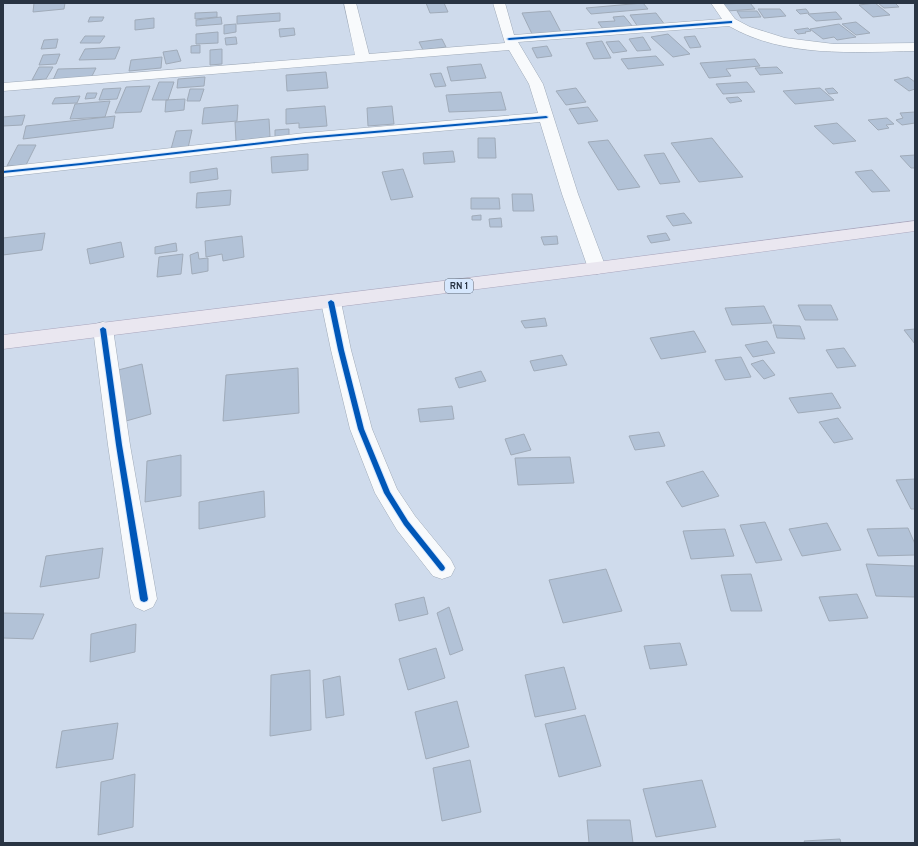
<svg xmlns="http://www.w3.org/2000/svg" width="918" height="846" font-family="Overpass,sans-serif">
<rect width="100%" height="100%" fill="#cfdbec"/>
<path fill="#b2c2d7" stroke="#a0abb9" d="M34,3H65L64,9L33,12Z
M426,3H444L448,12L430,13Z
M643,3L648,9L591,14L586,8Z
M750,3L755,9L727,11L722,4Z
M875,3L890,15L873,17L859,5Z
M878,3H895L899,7L884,8Z
M758,9H780L786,16L764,18Z
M806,9L809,13L800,14L796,10Z
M550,11L561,32L532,34L522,13Z
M737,11H757L761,17L741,18Z
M217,12V17L195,19V13Z
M836,12L842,19L816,21L808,14Z
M280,13V21L237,24V16Z
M656,13L665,25L638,27L630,15Z
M624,16L633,27L603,29L598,22L615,21L613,17Z
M90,17H104L102,21L88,22Z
M221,17L222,24L196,26V20Z
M154,18V28L135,30V20Z
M856,22L870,33L856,35L842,24Z
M236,24V32L224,34V25Z
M839,24L856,37L837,40L834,37L823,39L810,29Z
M294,28L295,35L280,37L279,29Z
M808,28L811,31L805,32L806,33L798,34L794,30Z
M218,32V43L196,44V34Z
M668,34L690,54L673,57L651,37Z
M85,36H105L100,43H80Z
M695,36L701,47L690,48L684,37Z
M236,37L237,44L226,45L225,38Z
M643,37L651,50L637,51L629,39Z
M58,39L56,48L41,49L44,40Z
M442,39L446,47L423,50L419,42Z
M602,41L611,58L594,59L586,43Z
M619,41L627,51L613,53L606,42Z
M200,45V53H191V46Z
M547,46L552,56L537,58L532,48Z
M120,47L115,59L79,60L85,49Z
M222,49V64L210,65V50Z
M177,50L181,61L166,64L163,52Z
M60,54L56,64L39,65L43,55Z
M656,56L664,65L628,69L621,59Z
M162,57L161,68L129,71L131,60Z
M755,59L760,66L726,69L731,76L709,78L700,63Z
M481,64L486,78L451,81L447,67Z
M39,67H53L46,79L32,80Z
M777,67L783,73L760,75L755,68Z
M96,68L91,78L53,80L58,69Z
M326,72L328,88L287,91L286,75Z
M441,73L446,86L435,87L430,74Z
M205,77L204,86L177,88L178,79Z
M908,77L915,82V89L909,91L894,80Z
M159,82H174L168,100H152Z
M747,82L755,92L723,94L716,84Z
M150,86L141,112L115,113L126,87Z
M121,88L117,99L99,100L103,89Z
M576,88L586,102L566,105L556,91Z
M820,88L834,100L795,104L783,91Z
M833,88L838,93L829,94L825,89Z
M190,89H204L200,101H187Z
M501,92L506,110L449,112L446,95Z
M87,93H97L95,98L85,99Z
M80,96L77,103L52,104L55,98Z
M738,97L742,101L730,103L726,98Z
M185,99L184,110L165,112L166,100Z
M110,101L105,117L70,119L75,104Z
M238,105L237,121L202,124L204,108Z
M325,106L327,126L299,128V123L286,124V109Z
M392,106L394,124L368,126L367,108Z
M588,107L598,121L578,124L569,109Z
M915,112V123L902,125L896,120L903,118L900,113Z
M25,115L22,125L3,126V117Z
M115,116L113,128L23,139L26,126Z
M887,118L894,124L886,125L889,128L878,130L868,120Z
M269,119L270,137L236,141L235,122Z
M837,123L856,141L833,144L814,126Z
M289,129V138L275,139V130Z
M192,130L188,148L171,149L176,131Z
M478,138H495L496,158H478Z
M712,138L743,177L699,182L671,143Z
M608,140L640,187L618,190L588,142Z
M18,145H36L26,165L7,166Z
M453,151L455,162L424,164L423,153Z
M664,153L680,182L660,184L644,155Z
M308,154V170L272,173L271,157Z
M915,155V168H911L900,156Z
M217,168L218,179L190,183V172Z
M403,169L413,197L391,200L382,172Z
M872,170L890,191L872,192L855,172Z
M231,190L230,205L196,208L197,193Z
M512,194H532L534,211H513Z
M471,198H499L500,209H471Z
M684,213L692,223L673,226L666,216Z
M481,215V220H472V216Z
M501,218L502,227H490L489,219Z
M45,233L42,250L3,255V238Z
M666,233L670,240L651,243L647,236Z
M242,236L244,257L223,261L222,254L206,257L205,241Z
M557,236L558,244L544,245L541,237Z
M121,242L124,257L90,264L87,249Z
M176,243L177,251L155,254V247Z
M198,252L199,259L208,258V271L192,274L190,255Z
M183,254L181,274L157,277L159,257Z
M798,305H831L838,320H805Z
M764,306L772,323L732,325L725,308Z
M545,318L547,326L525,328L521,321Z
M773,325L800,326L805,339L777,338Z
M915,329V344L904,330Z
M694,331L706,352L661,359L650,338Z
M767,341L775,353L753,357L745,345Z
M844,348L856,366L837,368L826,350Z
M562,355L567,365L534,371L530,361Z
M741,357L751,377L725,380L715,360Z
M763,360L775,375L764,379L751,364Z
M142,364L151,414L126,421L118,370Z
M298,368L299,413L223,421L226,375Z
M481,371L486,381L459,388L455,378Z
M832,393L841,408L798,413L789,398Z
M452,406L454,419L420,422L418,409Z
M838,418L853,439L834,443L819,422Z
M659,432L665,446L635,450L629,436Z
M524,434L531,450L511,455L505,439Z
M181,455V496L145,502L147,461Z
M570,457L574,483L518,485L515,458Z
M703,471L719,496L682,507L666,482Z
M915,479V509H911L896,480Z
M264,491L265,517L199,529V502Z
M765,522L782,560L756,563L740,525Z
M827,523L841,550L802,556L789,529Z
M908,528L915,544V555L878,556L867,529Z
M725,529L734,556L691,559L683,531Z
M103,548L99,578L40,587L46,556Z
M866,564L915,566V597L876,596Z
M606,569L622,611L563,623L549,580Z
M751,574L762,611H731L721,575Z
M857,594L868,618L829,621L819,597Z
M424,597L428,614L399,621L395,604Z
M449,607L463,650L450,655L437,613Z
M3,613L44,614L33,639L3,638Z
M136,624L135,652L90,662L91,634Z
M680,643L687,665L650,669L644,646Z
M436,648L445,678L408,690L399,659Z
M564,667L576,709L535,717L525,675Z
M310,670L311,730L270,736L271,675Z
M340,676L344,715L326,718L323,680Z
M457,701L469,747L426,759L415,712Z
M585,715L601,766L559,777L545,724Z
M118,723L113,759L56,768L62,731Z
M470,760L481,812L442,821L433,768Z
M135,774L133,827L98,835L101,782Z
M702,780L716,827L656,837L643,789Z
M587,820H630L633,843H589Z
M840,839L841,843H805L804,841Z"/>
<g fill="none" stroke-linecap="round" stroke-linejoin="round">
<defs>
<path id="minor" d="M344,3H356L369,54L505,43L493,3H505L514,35L722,19L711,3H723L735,19L750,27L785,38L834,44L915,43V51C853,52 784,58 729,26L518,42L543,84L578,194L606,268L604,272L597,274L590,272L588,268L562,194L540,122L305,143L3,177V167L305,133L538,113L529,84L509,50L3,91V83L355,55Z
M331,296L338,297L341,302L351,350L372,429L397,489L415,516L451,560L455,568L451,576L442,579L433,576L397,530L375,493L350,429L331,350L321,302L324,297Z
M103,322L110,324L113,329L130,445L157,599L153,607L144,611L135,607L131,599L108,445L93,329L96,324Z"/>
<path id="major" d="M915,221V231L597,274L3,349V335L597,262Z"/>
</defs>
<use href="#minor" stroke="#9faab8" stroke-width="1"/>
<use href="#major" stroke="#aba7bd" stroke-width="1"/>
<use href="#minor" fill="#f8fafc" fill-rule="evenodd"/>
<use href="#major" fill="#eae7f0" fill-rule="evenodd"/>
<defs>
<path id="cycleway" d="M731,21H732V23L509,40L507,39L509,38Z
M546,116L548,117L547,118L305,139L81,165L3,173V171L81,163L305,137Z
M331,300L334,302L344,350L364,429L390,492L408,521L444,566L445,568L444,570L442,571L440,570L404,525L384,493L358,429L338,350L328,302Z
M103,327L106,329L122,445L148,599L147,601L144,602L141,601L140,599L116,445L100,329Z"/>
</defs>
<use href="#cycleway" stroke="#d6e7fd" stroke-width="2"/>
<use href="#cycleway" fill="#0057b8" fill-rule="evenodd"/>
</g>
<g text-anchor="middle" stroke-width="3" stroke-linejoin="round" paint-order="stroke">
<rect fill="#d6e7fd" stroke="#5d6a7b" stroke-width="1" x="445" y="279" width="28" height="14" rx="3"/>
<g font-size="9" font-weight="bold" fill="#293443">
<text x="459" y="289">RN 1</text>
</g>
</g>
<rect width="918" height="846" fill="none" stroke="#293443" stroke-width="8"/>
</svg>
